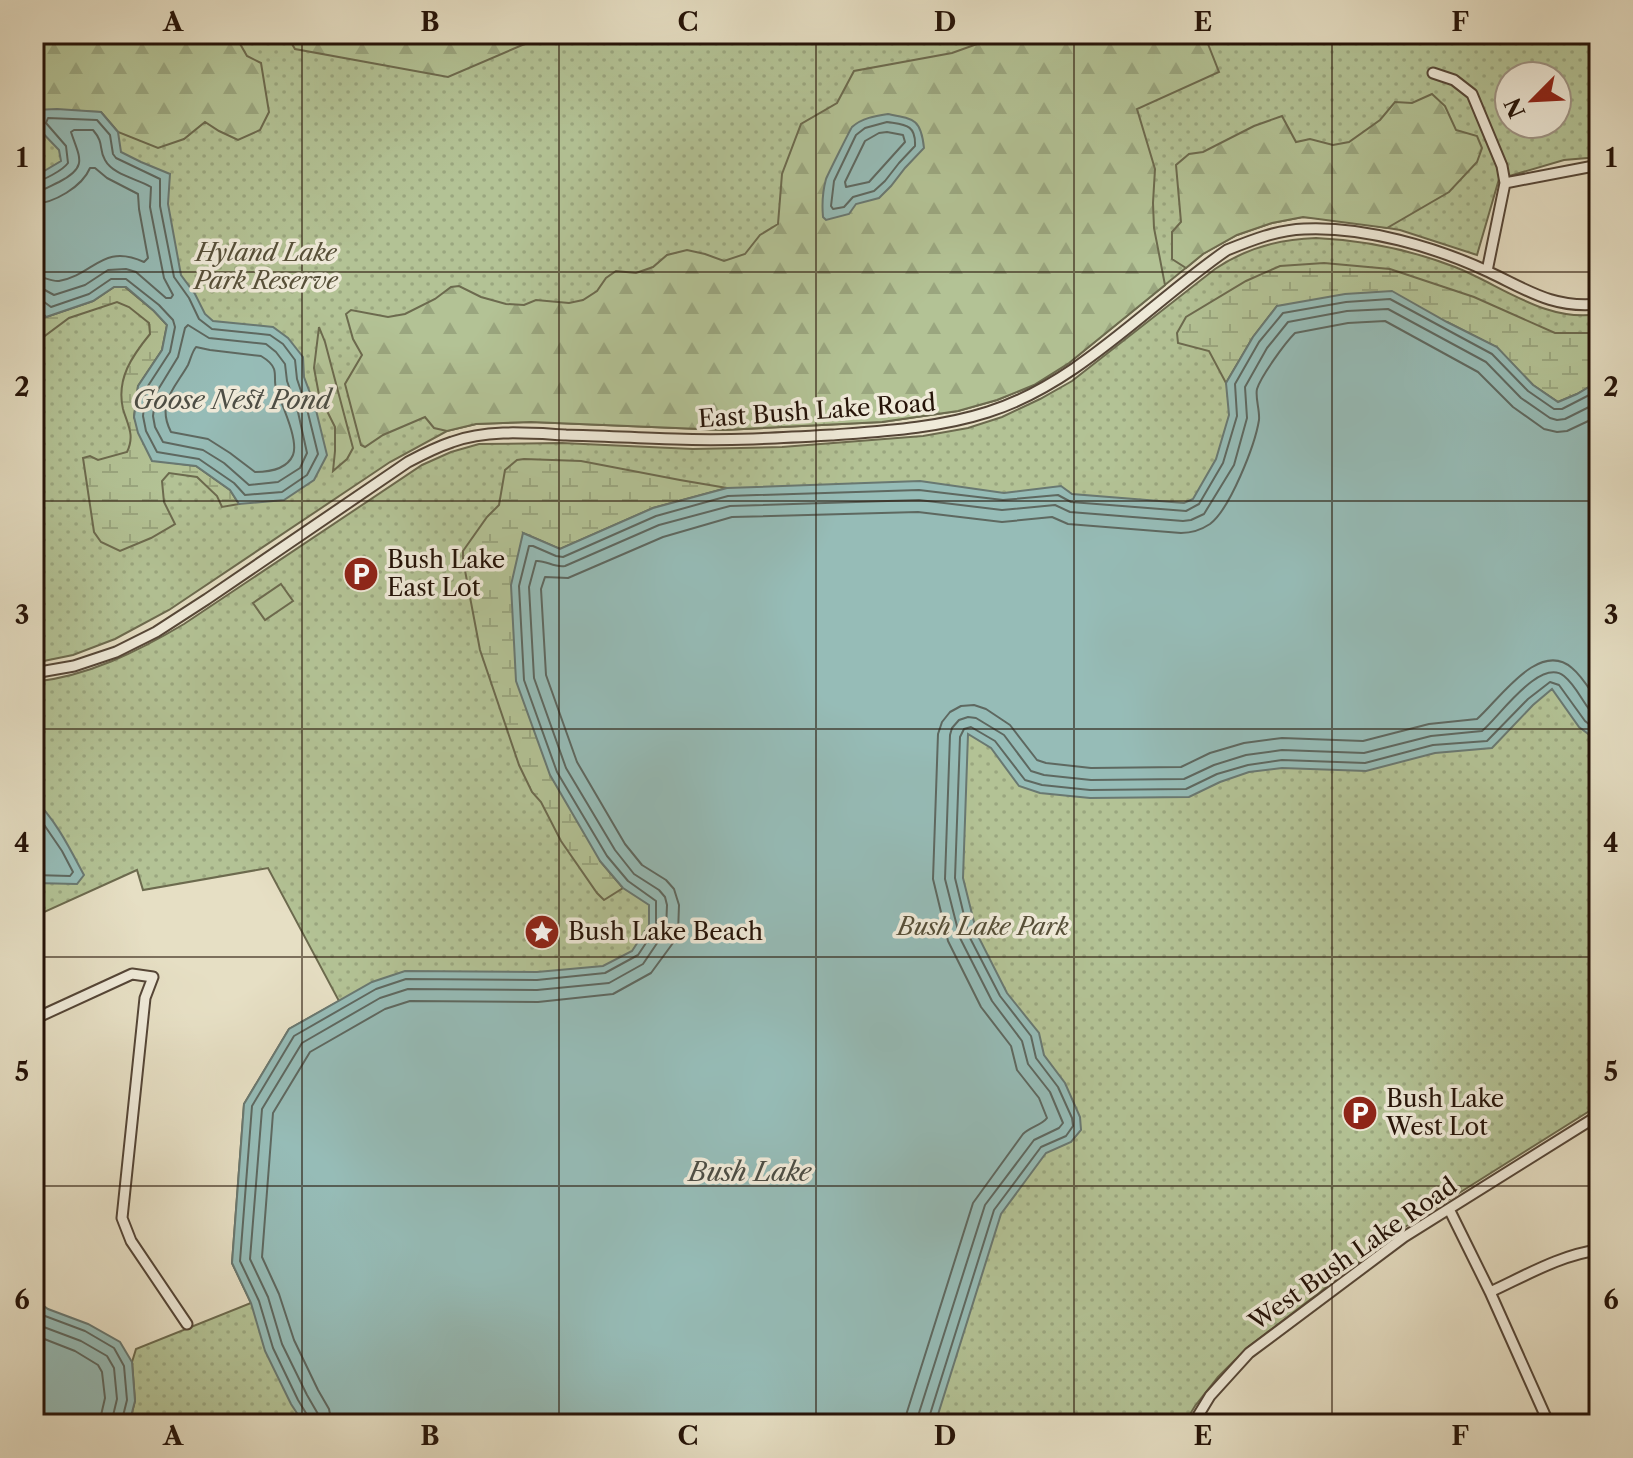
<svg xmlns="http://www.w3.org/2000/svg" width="1633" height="1458" font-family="'Libre Caslon Text',serif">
<defs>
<pattern id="grass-dots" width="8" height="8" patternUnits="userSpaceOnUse" patternTransform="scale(2)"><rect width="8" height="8" fill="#b3c295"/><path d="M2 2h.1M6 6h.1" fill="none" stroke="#9aa67f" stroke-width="1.8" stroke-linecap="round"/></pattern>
<pattern id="forest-firs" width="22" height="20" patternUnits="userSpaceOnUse" patternTransform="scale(2)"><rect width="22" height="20" fill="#b3c295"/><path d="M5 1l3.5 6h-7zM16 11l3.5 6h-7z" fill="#9aa67f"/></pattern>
<pattern id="wetland-marsh" width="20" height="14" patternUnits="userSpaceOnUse" patternTransform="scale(2)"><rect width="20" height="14" fill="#b3c295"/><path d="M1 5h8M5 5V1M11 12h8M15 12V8" fill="none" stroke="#9aa67f"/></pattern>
</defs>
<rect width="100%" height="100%" fill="#e6dfc4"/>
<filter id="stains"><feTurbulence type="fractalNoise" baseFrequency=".0025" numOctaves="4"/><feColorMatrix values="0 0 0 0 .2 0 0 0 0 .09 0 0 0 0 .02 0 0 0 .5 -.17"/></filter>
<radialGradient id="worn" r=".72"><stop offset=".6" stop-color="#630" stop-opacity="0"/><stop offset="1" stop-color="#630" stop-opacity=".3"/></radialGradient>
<path fill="url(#grass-dots)" stroke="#6c6a4e" stroke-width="2" fill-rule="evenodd" d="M34,34H1599V157L1564,160L1499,179L1477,255L1400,230L1340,220L1303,217L1272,223L1237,235L1203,254L1069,363L1034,385L997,400L958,411L882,422L724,430L531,422L476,424L447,431L390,462L169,610L115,639L73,655L34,663ZM1509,76H1557V124H1509Z
M1316,238C1363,240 1411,250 1455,267C1501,285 1546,323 1599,314V1105L1405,1227L1247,1348L1218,1377L1195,1406L1184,1424H129L135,1401L132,1362L136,1349L251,1303L232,1263L244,1104L289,1029L339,1001L268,868L143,890L137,870L40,914L36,903H34V682C88,676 137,652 184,624L422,465L451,452L479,444L562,443L693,449L782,447L923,436L968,428L1002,417L1040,399L1072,381L1215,269C1246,248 1279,239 1316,238Z"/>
<path fill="url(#forest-firs)" stroke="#6c6a4e" stroke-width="2" d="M34,34H245L239,42L247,56L261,63L269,112L260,130L238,140L219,131L205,122L184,139L158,148L118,132L101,112L34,110Z
M286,34H548L448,77L295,49Z
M1005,34H1228L1208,44L1219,72L1137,109L1155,169L1153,203L1154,228L1165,285L1069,363L1034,385L997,400L958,411L882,422L724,430L531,422L476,424L447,431L434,428L425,417L383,435L365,447L361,445L345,384L362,355L353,339L346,314L351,310L388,317L405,314L435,299L451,287L459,286L481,297L506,304L524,305L536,300L569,303L583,300L597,291L606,278L616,271L636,273L653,267L667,255L687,250L705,254L724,261L745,254L760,235L778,224L782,174L801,124L837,103L854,71L952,53Z
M1432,94L1445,106L1456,130L1477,136L1482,148L1477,162L1449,192L1387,228L1303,217L1272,223L1237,235L1203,254L1186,268L1172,259V232L1181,222L1176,165L1189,154L1203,152L1254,126L1282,116L1296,142L1310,139L1333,145L1349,142L1380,120L1395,102L1412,103Z
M319,327L325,342L353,448L347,459L333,471L335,451V427L319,395L314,368Z"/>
<path fill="url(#wetland-marsh)" stroke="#6c6a4e" stroke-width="2" d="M1324,263L1390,269L1474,297L1555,333H1599V381L1577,394L1558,402L1533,385L1496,347L1447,322L1277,306L1253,337L1226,383L1209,351L1178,343L1177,333L1186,317L1246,281L1280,266Z
M114,287H125L154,311L167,325L162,350L138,386L134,417L152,460L196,466L230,490L239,504L222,507L217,496L197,477L169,473L162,481L164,502L175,524L151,538L120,551L101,542L94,532L83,458L90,456L98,460L127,452C135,435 128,426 123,409C116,379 132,356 150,334L149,323L129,307L117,302L69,318L34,344V302L46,317L93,301Z
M524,459L581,461L680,480L727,488L653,508L560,549L523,533L600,861L623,888L604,900L597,893L561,841L541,802L532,792L519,765L480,650L463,560V551L487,517L499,505L505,470L517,460Z"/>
<path fill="#b3c295" stroke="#6c6a4e" stroke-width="2" d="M281,584L293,601L265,620L253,603Z"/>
<path fill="#96bcb7" stroke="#697871" stroke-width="2" d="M57,109L101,112L118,132L121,152L141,162L170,174L168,204L181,275L195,294L205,314L213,321L273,327L288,338L303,357L304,377L315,406L327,455L314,480L284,500L239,504L230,490L196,466L152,461L138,433L134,417L138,386L162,350L167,325L154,311L126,287H114L93,301L46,317L34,302V177L61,161L59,150L34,124V110Z
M888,114C914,119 921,119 924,148L905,168L891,186L879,198L856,204L849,214L826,220L823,217C822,206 823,190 826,179C828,174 850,130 852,127C862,118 875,116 888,114Z
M1392,291L1447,322L1497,347L1533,385L1558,402L1577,394L1599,381V742L1579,727L1552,689L1533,705L1492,748L1435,753L1366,771L1282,768L1249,772L1220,782L1189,797L1090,798L1040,793L1019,786L991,748L968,734L963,878L977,934L1007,993L1039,1033L1044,1055L1065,1083L1080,1117L1081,1130L1071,1142L1046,1153L1001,1214L935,1424H304L291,1404L265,1351L251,1303L232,1263L244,1104L289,1029L372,982L405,971L537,972L603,966L632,951L649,925V905L623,888L600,861L550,775L516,681L511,585L523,533L560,549L653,508L727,488L920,481L1004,493L1061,486L1072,494L1184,503L1193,499L1216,459L1229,415L1226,383L1253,337L1277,306L1345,294Z
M34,799C56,820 70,849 84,875L77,884L34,883Z
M34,1299L48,1309L88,1324L120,1342L132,1362L135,1401L129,1424H34Z"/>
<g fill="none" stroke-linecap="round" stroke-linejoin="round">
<path stroke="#5e6860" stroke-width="2" d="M887,122C905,125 916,124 915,146L899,163L885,181L874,191L853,197L844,207L833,209L831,206L834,181L856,135L865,128Z
M887,132L903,135L905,142L869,182L846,187L845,182L865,141L879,133Z
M34,182C43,181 63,170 68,163L66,146L46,123L48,118L97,120L110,135L113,154L116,158L160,179V206L174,277L189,298L199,319L212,329L270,335L283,344L295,360L297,379L307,409L318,454L307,475L282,492L245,495L234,483L199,459L157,452L146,431L143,416L146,389L170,352L175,327L173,320L159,305L126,279H111L89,294L51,307L40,299L34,298
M34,192C44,191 50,186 59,182C89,167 79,157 71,132L74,130H93C105,144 98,148 105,160C113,175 138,179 151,187L150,207L164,278L173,295L171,298H166L136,272L126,269L108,270L85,285L54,295L43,289L34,288
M34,204C54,203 82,187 90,168H95L107,178L138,194L139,209L148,258L144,262C102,243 94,275 59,281C51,282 43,276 34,276
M188,325L209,338L266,344L276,352L285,364L287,381L298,412L307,453L300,468L278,482L249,485L224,463L203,450L163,442L155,427L153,416L156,393L178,357L185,328Z
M196,347L210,350L261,356C266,359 272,363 274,369C276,375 274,382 276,388C281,403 299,440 293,455C287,469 269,472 255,472L230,453L208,439L171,432C156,403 175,388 188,365C191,358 192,352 196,347Z
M34,810L62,851L73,872L70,876L34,875
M34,1309L45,1316L85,1331L114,1348L124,1366L127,1400L121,1424
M34,1321L41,1326L81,1341L107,1356L114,1368L117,1399L111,1424
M34,1335L75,1351L98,1365L102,1372L105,1398L99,1424
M310,1424L309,1418L298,1400L273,1348L259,1301L240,1261L252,1106L294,1036L376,989L406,979L537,980L605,973L638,955L656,928V901L628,881L607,856L557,772L524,680L519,586L529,546H533L556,556L563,557L656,516L728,496L919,490L1003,500L1058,495L1071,502L1186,511L1199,504L1223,463L1237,416L1235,384L1259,342L1283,313L1346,302L1390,299L1492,354L1528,391L1554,409H1562L1599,390
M320,1424L318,1414L307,1395L282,1344L268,1297L250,1259L262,1109L302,1043L380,998L408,989L537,990L609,983L643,964L666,930L667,905L665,897L659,890L634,874L615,850L566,768L534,678L529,587L536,561C546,560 554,568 565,566L659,525L730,506L919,500L1002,510L1055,505L1070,512L1183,521L1191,520L1204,514L1234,465L1247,418L1245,387L1267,348L1288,322L1347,311L1388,309L1486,362L1521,398L1550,418L1557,420L1565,419L1599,402
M332,1424L329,1409L318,1390L294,1340L279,1294L262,1257L273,1113L310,1052L385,1009L410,1001L538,1002L613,994L651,973L673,943L678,933L679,905L674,889L666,880L642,865L625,844L577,762L546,675L541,589L545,577L568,578L663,537L732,517L918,512L1002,522L1052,517L1068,524L1181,533C1191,533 1201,530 1210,524C1230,509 1255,445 1259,420C1260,410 1255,398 1257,389C1261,376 1285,343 1295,333L1348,323L1385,321L1478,372L1513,407L1544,429L1557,432L1567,431L1599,416
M905,1424L907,1412L973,1203L1023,1134C1030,1127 1042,1125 1047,1118L1039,1098L1017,1070L1011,1046L981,1007L948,941L933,879L938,734L942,722L950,712L961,706L974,705L986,709L1010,725L1037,760L1046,763L1091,768L1181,767L1210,753L1244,743L1282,738L1363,741L1429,724L1477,719C1499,700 1539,639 1572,668C1583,677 1591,692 1599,703
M917,1424L918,1416L985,1205L1034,1140L1059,1128L1063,1123L1050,1092L1028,1064L1022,1041L992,1001L960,938L945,879L950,735L952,728L959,720L968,717L976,718L1004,735L1031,771L1044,775L1091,780L1184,779L1214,765L1246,755L1282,750L1364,753L1431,736L1482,731C1499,717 1540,657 1564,676C1579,688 1584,708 1599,720
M927,1424L994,1210L1041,1147L1066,1136L1073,1126L1072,1118L1058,1087L1036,1058L1031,1036L1000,996L969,936L955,878L960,737L964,729L971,727L995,741L1025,780L1042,785L1090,790L1186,789L1217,774L1248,765L1282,760L1365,763L1433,745L1487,741L1528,699L1550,682L1559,685L1585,721L1599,732"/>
<defs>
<path id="minor" d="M1433,73L1454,80L1472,94L1502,166L1505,183L1487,271
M1505,183L1599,165
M34,673L74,666L116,652L156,632L207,599L408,462C423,454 437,447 452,442C488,429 529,433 566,435C603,436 639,438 675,439C728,441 780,438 833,435C885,431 938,428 988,412C1078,384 1150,303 1227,250C1252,240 1277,230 1304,229C1363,226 1436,247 1489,272C1527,290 1554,309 1599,304
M34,1019L132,974L153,977L145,998L122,1218L131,1241L187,1324
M1449,1209L1490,1292L1549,1424
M1490,1292C1523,1277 1562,1254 1599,1250
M1193,1424L1210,1396L1249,1353L1404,1237L1599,1115"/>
</defs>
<use href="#minor" stroke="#554637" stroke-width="13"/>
<use href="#minor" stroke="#efead9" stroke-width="9"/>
</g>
<path fill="none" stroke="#251308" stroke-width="2" stroke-opacity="0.55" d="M302,34V1424M559,34V1424M816,34V1424M1074,34V1424M1332,34V1424M34,272H1599M34,501H1599M34,729H1599M34,957H1599M34,1186H1599"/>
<defs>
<symbol id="parking-disc" viewBox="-11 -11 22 22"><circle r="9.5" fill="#8f2418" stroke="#efead9"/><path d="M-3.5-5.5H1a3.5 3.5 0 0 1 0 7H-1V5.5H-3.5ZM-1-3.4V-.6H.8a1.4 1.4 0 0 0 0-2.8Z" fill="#fff"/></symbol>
<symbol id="sight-disc" viewBox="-11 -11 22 22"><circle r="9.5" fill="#8f2418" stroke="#efead9"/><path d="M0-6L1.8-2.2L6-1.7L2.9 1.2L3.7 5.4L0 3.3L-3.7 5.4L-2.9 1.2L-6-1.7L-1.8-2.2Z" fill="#fff"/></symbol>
</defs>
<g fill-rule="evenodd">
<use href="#parking-disc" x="341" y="554" width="40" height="40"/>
<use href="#sight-disc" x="522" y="912" width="40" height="40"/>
<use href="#parking-disc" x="1340" y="1093" width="40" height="40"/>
</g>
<g text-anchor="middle" stroke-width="7" stroke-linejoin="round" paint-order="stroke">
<g font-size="24" font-style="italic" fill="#575039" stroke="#efead9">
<text x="266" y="261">Hyland Lake<tspan x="266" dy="28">Park Reserve</tspan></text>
<text x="983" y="935">Bush Lake Park</text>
</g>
<g font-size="24" fill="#251308" stroke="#efead9">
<text transform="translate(817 411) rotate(-4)" y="8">East Bush Lake Road</text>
<text transform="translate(1353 1254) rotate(-35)" y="8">West Bush Lake Road</text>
</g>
<g font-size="24" fill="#251308" stroke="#efead9" text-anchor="start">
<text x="387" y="568">Bush Lake<tspan x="387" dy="28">East Lot</tspan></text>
<text x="568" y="940">Bush Lake Beach</text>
<text x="1386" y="1107">Bush Lake<tspan x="1386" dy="28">West Lot</tspan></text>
</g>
<g font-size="26" font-style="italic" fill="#4d4e45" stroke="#efead9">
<text x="232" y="409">Goose Nest Pond</text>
<text x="750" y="1181">Bush Lake</text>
</g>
</g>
<rect width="1633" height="1458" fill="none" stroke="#e6dfc4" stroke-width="88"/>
<g transform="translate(1533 100) rotate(246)"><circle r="38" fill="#efead9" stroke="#9e9485" stroke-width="2"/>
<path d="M0-6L14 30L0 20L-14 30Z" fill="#8f2418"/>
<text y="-12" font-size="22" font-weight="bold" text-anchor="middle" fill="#251308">N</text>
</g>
<rect x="44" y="44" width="1545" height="1370" fill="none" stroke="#251308" stroke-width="3"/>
<g font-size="26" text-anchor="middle" font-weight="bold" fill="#251308">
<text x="173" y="31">A</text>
<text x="430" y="31">B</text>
<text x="688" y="31">C</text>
<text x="945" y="31">D</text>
<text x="1203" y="31">E</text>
<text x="1460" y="31">F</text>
<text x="22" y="167">1</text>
<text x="1611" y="167">1</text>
<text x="22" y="396">2</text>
<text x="1611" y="396">2</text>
<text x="22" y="624">3</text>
<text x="1611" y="624">3</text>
<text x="22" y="852">4</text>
<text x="1611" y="852">4</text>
<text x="22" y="1081">5</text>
<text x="1611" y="1081">5</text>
<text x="22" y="1309">6</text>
<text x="1611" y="1309">6</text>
<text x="173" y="1445">A</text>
<text x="430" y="1445">B</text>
<text x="688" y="1445">C</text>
<text x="945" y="1445">D</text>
<text x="1203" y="1445">E</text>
<text x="1460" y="1445">F</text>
</g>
<rect width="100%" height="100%" filter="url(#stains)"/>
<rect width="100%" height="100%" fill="url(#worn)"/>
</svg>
